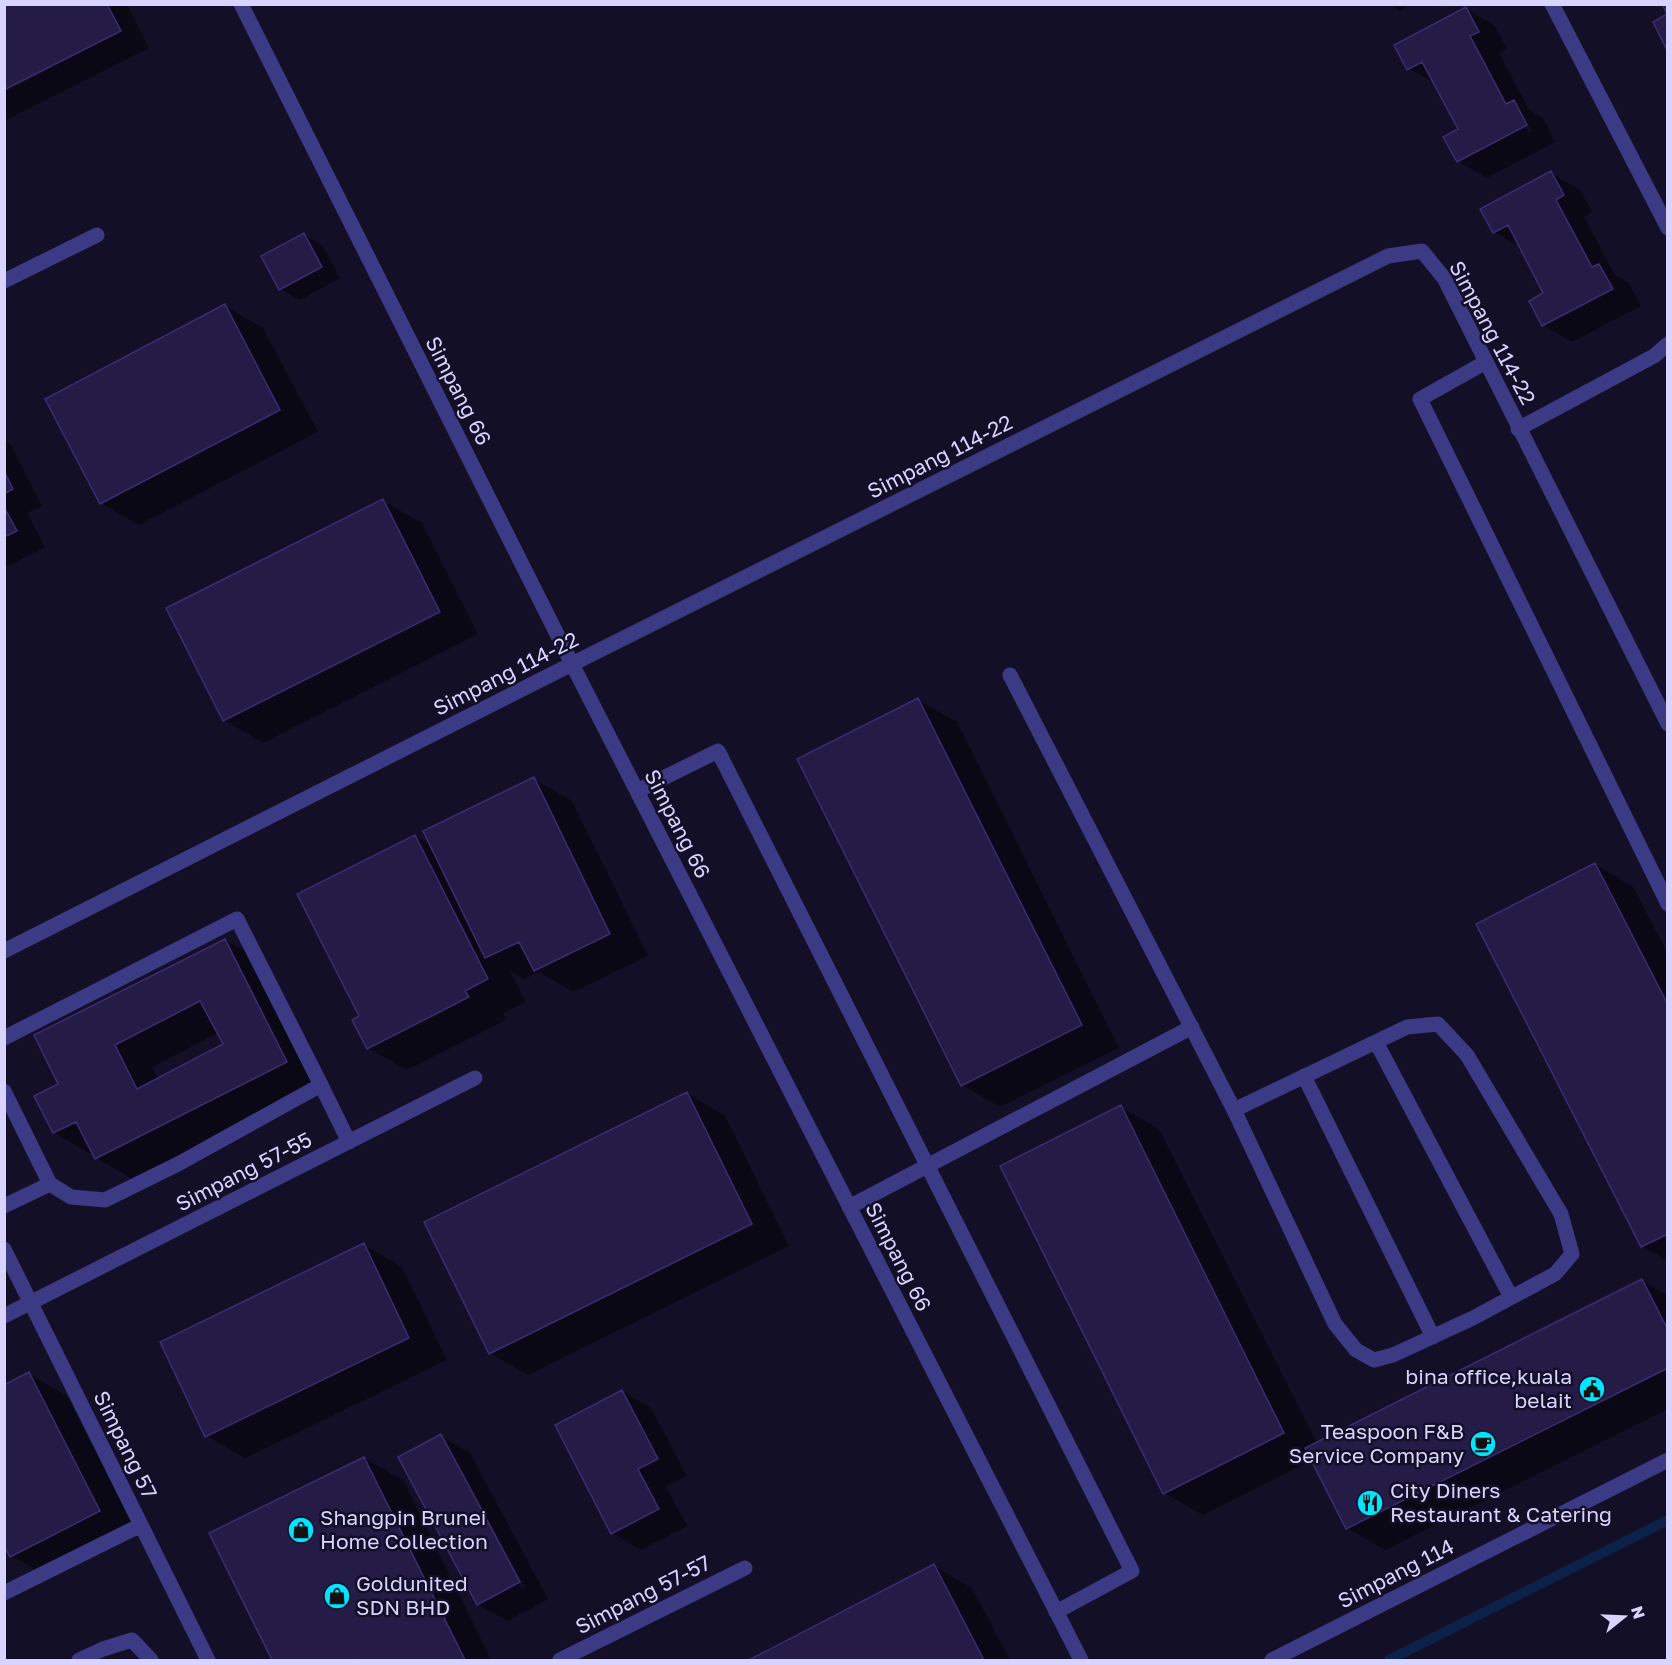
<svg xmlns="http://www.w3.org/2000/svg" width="1672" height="1665" font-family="'Golos Text',sans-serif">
<rect width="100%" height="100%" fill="#130f26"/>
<path fill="#0007" fill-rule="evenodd" d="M4,4H127L149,48L4,121Z
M1389,4H1411L1400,11Z
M1466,9L1495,26L1507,49L1499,53L1529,110L1543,118L1555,142L1487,178L1458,161L1460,130L1436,84L1408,68ZM1518,111H1521L1532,131L1529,132Z
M1551,173L1580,190L1592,212L1584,217L1615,275L1628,282L1641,306L1572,342L1543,325L1545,294L1521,247L1494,232Z
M304,235L323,246L340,278L300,300L280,289Z
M225,306L263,328L318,432L139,525L101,503Z
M4,441L11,445L42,506L27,513L45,547L4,568Z
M383,501L422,523L478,634L263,743L224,720Z
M918,700L957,722L1119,1048L1000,1107L962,1085Z
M534,779L572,801L648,956L573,992L539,972L524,979L510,971L526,1002L503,1013L506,1020L407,1070L368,1048L361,1017L415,836L432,846Z
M1595,864L1633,887L1668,954V1261L1642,1246Z
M225,940L264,962L325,1084L134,1180L54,1132L60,1084ZM218,1033L225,1045L158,1080L152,1067Z
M687,1093L725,1116L789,1246L528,1375L490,1353Z
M1121,1107L1159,1129L1317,1444L1642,1281L1668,1295V1409L1385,1550L1347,1528L1312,1460L1203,1515L1164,1493Z
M364,1245L402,1267L447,1360L245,1458L207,1436Z
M29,1374L67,1396L137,1533L50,1578L11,1556Z
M622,1391L651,1408L687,1476L666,1486L687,1526L641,1550L612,1533Z
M441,1436L470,1453L548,1599L507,1621L478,1604ZM452,1459H456L525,1588L522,1589Z
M364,1458L403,1480L491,1660H274L211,1534Z
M934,1566L972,1588L1010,1660H752Z"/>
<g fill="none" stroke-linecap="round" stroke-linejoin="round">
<path stroke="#0c2248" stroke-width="10" d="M1389,1660L1668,1520"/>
</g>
<path fill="#241b47" stroke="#3b2d73" stroke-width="1.5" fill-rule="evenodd" d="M4,4H107L121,31L4,90Z
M1662,4H1668V47L1666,48L1653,22L1667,14Z
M1466,7L1479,32L1470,36L1506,104L1514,100L1527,125L1457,162L1443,137L1458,129L1422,62L1407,70L1394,45Z
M1551,171L1564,195L1556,200L1592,267L1599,264L1613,289L1542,326L1529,301L1543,293L1508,225L1493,233L1480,209Z
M304,233L322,267L279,290L261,256Z
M225,304L280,410L100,504L45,399Z
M4,471L13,489L4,494Z
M383,499L440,612L223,721L166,608Z
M4,507L17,531L4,537Z
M918,698L1082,1025L961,1086L797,759Z
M534,777L610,934L534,971L519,942L485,958L423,831Z
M415,835L488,979L465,991L469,997L367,1049L352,1020L359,1016L297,894Z
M1595,863L1668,1005V1234L1641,1247L1476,924Z
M225,939L287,1062L95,1159L76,1122L53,1133L34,1096L58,1084L34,1035ZM200,1001L223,1044L137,1089L115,1045Z
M687,1092L752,1224L489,1354L424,1222Z
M1121,1105L1284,1433L1163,1494L1000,1166Z
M364,1243L409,1338L205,1437L160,1342Z
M1642,1279L1668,1330V1368L1346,1529L1305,1448Z
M29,1372L100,1511L10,1557L4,1546V1385Z
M622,1390L658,1459L638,1469L659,1509L611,1534L555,1425Z
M441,1434L520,1582L477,1605L398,1457Z
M364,1457L465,1660H356L355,1659L352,1660H272L209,1533Z
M934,1564L984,1660H749Z"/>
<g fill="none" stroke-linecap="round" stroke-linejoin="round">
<path stroke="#3d3a85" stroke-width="15" d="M241,4L572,664L1081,1660
M1552,4L1668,228
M4,281L97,235
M1486,362L1420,399L1668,904
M1518,429L1654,356L1668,344
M1010,675L1234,1110L1335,1324L1356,1350L1374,1360L1393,1355L1473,1318L1555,1274L1572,1254L1561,1214L1467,1055L1438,1024L1407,1027L1234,1110
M637,791L718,751L1132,1571L1056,1612
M4,951L572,664L1388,256L1422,251L1444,278L1668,724
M4,1038L237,919L321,1085L178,1164L105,1200L71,1197L50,1184L4,1091
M1376,1042L1511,1297
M1304,1076L1433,1337
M321,1085L349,1142
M4,1206L50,1184
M849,1207L1192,1027
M4,1249L208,1660
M4,1316L475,1078
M4,1593L141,1525
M79,1660L103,1649L132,1640L151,1660
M560,1660L745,1568
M1272,1660L1668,1460"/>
</g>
<defs>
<symbol id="civic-disc" viewBox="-11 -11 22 22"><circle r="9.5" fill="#00e5ff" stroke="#130f26"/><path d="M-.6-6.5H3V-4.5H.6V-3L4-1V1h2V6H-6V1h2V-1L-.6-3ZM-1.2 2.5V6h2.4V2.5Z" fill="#111"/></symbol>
<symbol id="cafe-disc" viewBox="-11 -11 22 22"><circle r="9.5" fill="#00e5ff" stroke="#130f26"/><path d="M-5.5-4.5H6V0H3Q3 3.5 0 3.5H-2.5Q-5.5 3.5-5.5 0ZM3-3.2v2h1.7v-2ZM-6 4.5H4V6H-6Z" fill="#111"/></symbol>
<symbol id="restaurant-disc" viewBox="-11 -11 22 22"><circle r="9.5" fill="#00e5ff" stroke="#130f26"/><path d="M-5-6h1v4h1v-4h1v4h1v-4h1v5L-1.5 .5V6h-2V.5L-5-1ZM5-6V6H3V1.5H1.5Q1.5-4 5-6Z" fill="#111"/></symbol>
<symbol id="shop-disc" viewBox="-11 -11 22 22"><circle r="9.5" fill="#00e5ff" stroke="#130f26"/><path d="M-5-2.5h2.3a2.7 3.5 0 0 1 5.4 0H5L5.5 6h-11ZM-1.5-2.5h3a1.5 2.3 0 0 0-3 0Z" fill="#111"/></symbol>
</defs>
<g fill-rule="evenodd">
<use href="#civic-disc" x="1577" y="1374" width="30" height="30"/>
<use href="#cafe-disc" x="1468" y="1429" width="30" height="30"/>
<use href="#restaurant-disc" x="1355" y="1488" width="30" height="30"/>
<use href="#shop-disc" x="286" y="1515" width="30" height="30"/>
<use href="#shop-disc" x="322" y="1581" width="30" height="30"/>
</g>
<g text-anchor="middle" stroke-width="5" stroke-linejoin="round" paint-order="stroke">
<g font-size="21" fill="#d9d4ff" stroke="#130f26">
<text transform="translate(1492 333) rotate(62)" y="7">Simpang 114-22</text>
<text transform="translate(458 391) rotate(63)" y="7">Simpang 66</text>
<text transform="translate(940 457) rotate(-27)" y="7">Simpang 114-22</text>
<text transform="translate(506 674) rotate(-27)" y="7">Simpang 114-22</text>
<text transform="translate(677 824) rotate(63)" y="7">Simpang 66</text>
<text transform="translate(244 1172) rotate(-27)" y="7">Simpang 57-55</text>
<text transform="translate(898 1257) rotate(63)" y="7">Simpang 66</text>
<text transform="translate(125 1445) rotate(64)" y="7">Simpang 57</text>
<text transform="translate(1396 1574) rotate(-27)" y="7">Simpang 114</text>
<text transform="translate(643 1595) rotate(-27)" y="7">Simpang 57-57</text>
</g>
<g font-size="21" fill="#d9d4ff" stroke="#130f26" text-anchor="start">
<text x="1572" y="1384" text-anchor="end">bina office,kuala<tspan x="1572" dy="24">belait</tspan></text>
<text x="1464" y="1439" text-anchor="end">Teaspoon F&amp;B<tspan x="1464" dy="24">Service Company</tspan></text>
<text x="1390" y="1498">City Diners<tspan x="1390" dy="24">Restaurant &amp; Catering</tspan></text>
<text x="320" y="1525">Shangpin Brunei<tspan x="320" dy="24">Home Collection</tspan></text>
<text x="356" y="1591">Goldunited<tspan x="356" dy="24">SDN BHD</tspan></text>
</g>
</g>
<rect width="1672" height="1665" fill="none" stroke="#d9d4ff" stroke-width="12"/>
<g transform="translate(1624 1617) rotate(72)" stroke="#130f26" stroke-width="4.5" paint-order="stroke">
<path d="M0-4.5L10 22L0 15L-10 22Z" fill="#d9d4ff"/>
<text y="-9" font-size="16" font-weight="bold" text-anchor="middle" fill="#d9d4ff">N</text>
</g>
</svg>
